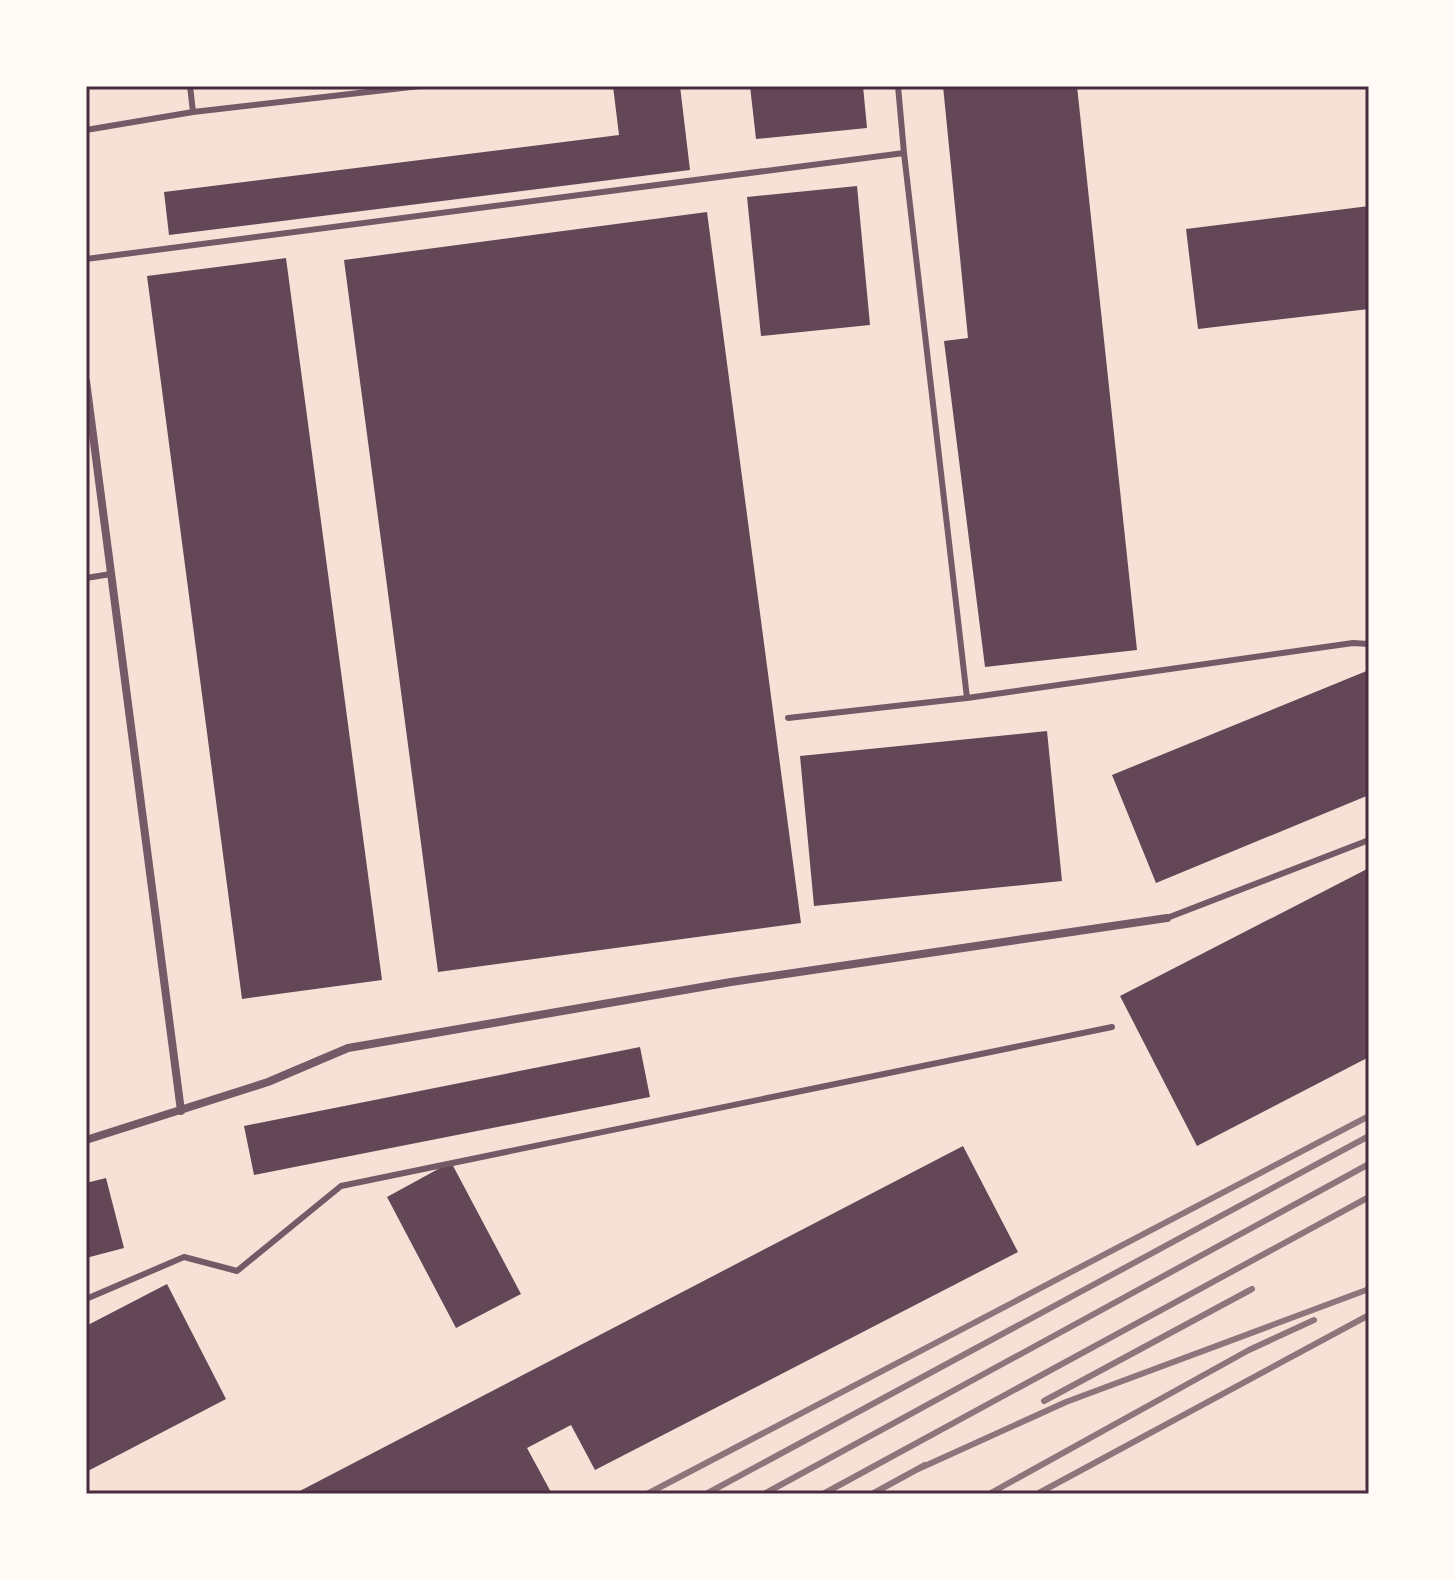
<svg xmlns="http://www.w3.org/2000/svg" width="1455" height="1580" font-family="Overpass,sans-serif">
<rect width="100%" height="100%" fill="#f7e1d7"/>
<path fill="#644757" d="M613,86H680L690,170L169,235L164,192L619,135Z
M750,86H863L867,128L756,139Z
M943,86H1077L1137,650L985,667L944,341L968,338Z
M857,186L870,325L761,336L747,197Z
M1369,206V309L1198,329L1186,229Z
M707,212L801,923L438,972L344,260Z
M286,258L382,980L242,999L147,276Z
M1369,670V795L1156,883L1112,775Z
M1047,731L1062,881L814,906L800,756Z
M1369,868V1057L1197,1146L1120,996Z
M640,1047L650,1097L254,1175L244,1126Z
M963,1146L1018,1252L595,1470L571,1425L527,1448L552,1494H294Z
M451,1162L521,1294L456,1328L387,1197Z
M106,1178L124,1248L86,1258V1183Z
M167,1284L226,1399L86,1472V1326Z"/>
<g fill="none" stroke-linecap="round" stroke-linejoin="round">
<path stroke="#755966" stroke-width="6" d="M190,86L193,112
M898,86L904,153L967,698
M86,130L193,112L420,86
M86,259L904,153
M86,578L111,574
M788,718L967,698L1353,643L1369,644
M1167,918L1369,840
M86,1299L184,1257L237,1271L341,1186L1112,1027"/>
<path stroke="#755966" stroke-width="8" d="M86,381L181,1111
M86,1140L268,1082L348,1048L731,982L1167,918"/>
<path stroke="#8f747c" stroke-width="6" d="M1044,1401L1252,1289
M916,1470L1066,1402L1369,1289
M647,1494L1369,1116
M706,1494L1369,1136
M764,1494L1369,1164
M823,1494L1369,1197
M872,1494L925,1465
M989,1494L1249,1350L1314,1320
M1037,1494L1369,1315"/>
</g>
<rect width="1455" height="1580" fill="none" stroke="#fffaf5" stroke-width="176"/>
<rect x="88" y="88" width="1279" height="1404" fill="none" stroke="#4a2c40" stroke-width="3"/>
</svg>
